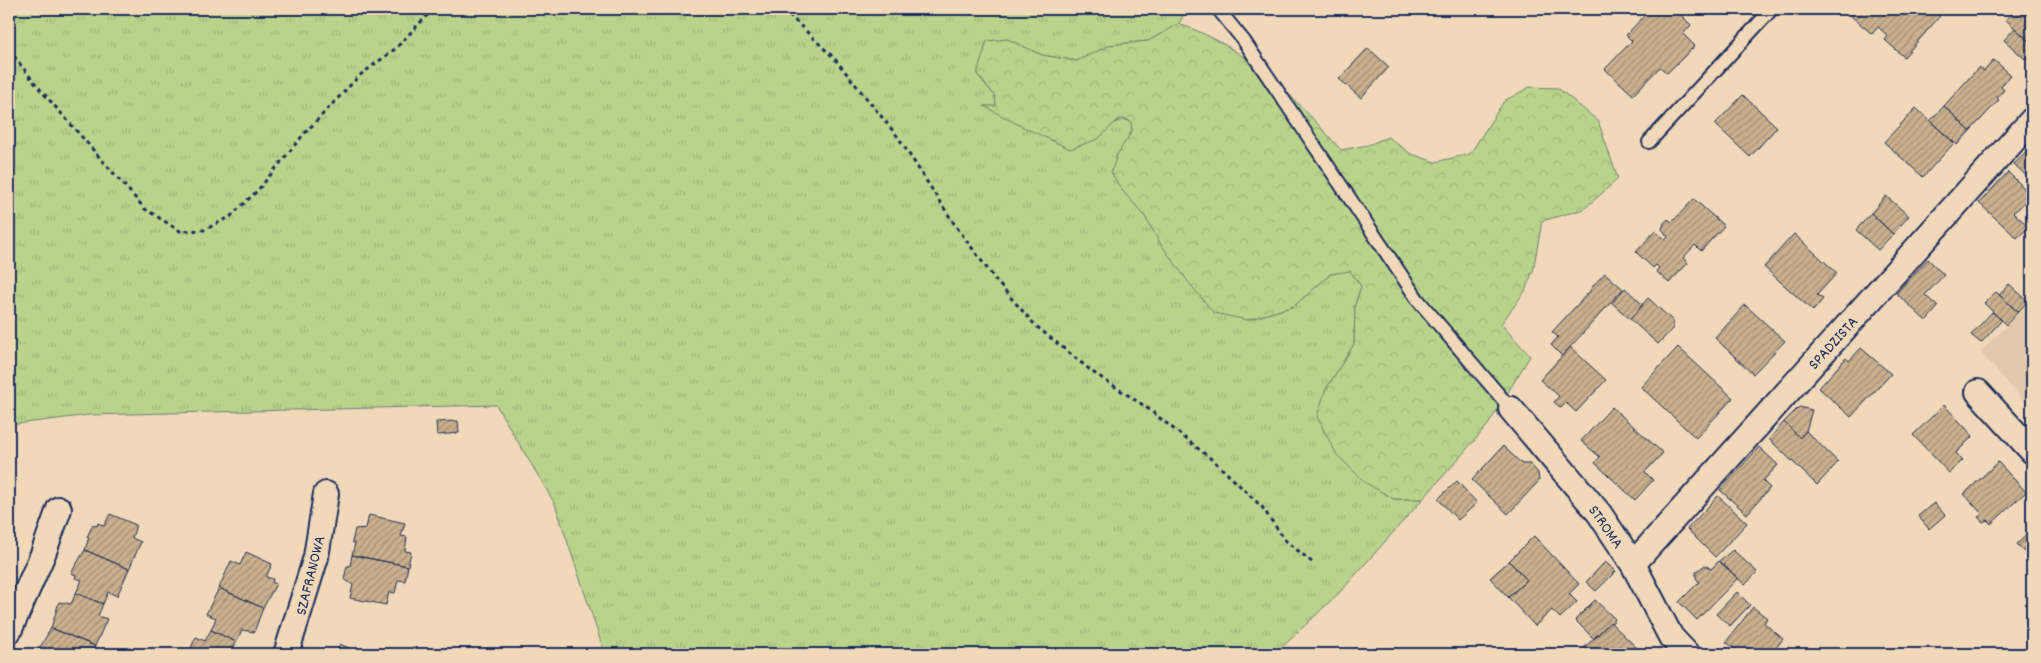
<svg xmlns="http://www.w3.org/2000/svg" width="2041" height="663" font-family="Dekko,sans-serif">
<defs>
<pattern id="grass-tufts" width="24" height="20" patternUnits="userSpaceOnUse" patternTransform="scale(1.25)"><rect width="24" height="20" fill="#b9d38a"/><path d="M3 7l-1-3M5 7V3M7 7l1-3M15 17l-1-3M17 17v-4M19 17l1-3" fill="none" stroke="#9eb57a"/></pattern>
<pattern id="forest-crowns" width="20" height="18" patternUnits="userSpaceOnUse" patternTransform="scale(1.25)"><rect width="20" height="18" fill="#b9d38a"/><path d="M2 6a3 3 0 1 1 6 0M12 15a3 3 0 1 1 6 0" fill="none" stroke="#9eb57a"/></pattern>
<pattern id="building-hatch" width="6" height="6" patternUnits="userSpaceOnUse" patternTransform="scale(1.25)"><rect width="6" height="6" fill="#cbb08d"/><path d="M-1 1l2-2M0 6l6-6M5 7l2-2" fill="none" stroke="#a49076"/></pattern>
</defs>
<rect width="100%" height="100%" fill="#f1d8b9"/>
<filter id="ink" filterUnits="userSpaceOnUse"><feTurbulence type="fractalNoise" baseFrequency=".02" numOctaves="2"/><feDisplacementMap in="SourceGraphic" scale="10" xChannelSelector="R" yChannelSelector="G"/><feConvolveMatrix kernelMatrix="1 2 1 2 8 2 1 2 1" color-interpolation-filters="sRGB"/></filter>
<g filter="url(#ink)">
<path fill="#e2c9aa" d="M2032,301V410L1980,352Z"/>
<path fill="url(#grass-tufts)" stroke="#6a8174" d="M9,9H1186L1179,24L1148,41L1110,45L1077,61L1042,55L1007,39L977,74L995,96L996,107L986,106L1098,139C1107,130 1118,115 1131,122L1132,131L1117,155L1121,189L1144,215L1160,243L1247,320L1294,306L1331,274L1350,270L1361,286L1355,305L1354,344L1325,391L1394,499H1423L1341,591L1275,654H605L555,504L496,405L89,415L9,425Z"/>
<path fill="url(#forest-crowns)" stroke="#6a8174" d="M1179,24C1248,47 1294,97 1341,150L1368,145L1388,137L1411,154L1435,162L1470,154L1504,101L1530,87L1558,88L1598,121L1618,179L1584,209L1542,221L1533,271L1525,291L1501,324L1530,356L1488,425L1423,499H1394L1366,483L1337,455L1317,417L1325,391L1354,344L1355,305L1361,286L1350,271L1331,274L1294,306L1247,320L1214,313L1189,283L1160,243L1144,215L1121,189L1111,172L1117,155L1132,131L1131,122L1125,119H1119L1098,139L1070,149L1019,125L984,106H996L995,96L977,74L987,41L1007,39L1042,55L1077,61L1110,45L1148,41Z"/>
<path fill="url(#building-hatch)" stroke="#1b2f5e" d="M1651,9H1668L1670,11L1675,9L1691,25L1683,34L1695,46L1667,73L1660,67L1633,95L1605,69L1632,41L1626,35Z
M1843,9H1932L1940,16L1904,57L1885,40L1888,36L1878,27L1872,34Z
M2016,9H2021L2025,13L2029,9H2032V44L2006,20Z
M2015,28L2032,44V50L2025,59L2004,40Z
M1368,48L1389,67L1361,98L1339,79Z
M1994,60L2011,75L2001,86L2004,90L1997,98L1999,100L1970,131L1944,106L1979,67L1984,71Z
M1743,95L1777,127L1750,157L1715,124Z
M1944,106L1970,131L1957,145L1930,121Z
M1916,108L1954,143L1923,177L1884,142Z
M2032,147V181L2014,164Z
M2008,172L2031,195L2018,209L2013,212L2029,227L2017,238L1979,203Z
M1886,196L1909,216L1893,234L1871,213Z
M1694,199L1724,226L1701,251L1695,245L1683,258L1688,263L1669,283L1656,271L1659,268L1656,265L1653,268L1636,252L1655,231L1665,240L1668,237L1662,229L1664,223L1668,219L1672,222Z
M1871,213L1893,234L1878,250L1856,230Z
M1794,234L1837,273L1817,295L1823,299L1813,311L1764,267Z
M1928,259L1944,275L1925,295L1938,307L1926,321L1896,293Z
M1605,273L1623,289L1562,356L1551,345L1558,337L1552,332L1590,291L1592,287Z
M2009,284L2028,301L2018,312L1999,295Z
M1625,288L1643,305L1630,319L1612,303Z
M1996,292L2018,312L2006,325L1984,303Z
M1648,298L1673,321V328L1658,344L1630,319Z
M1745,305L1785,341L1753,374L1715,338Z
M1992,312L2002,320L1981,343L1971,335Z
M1570,347L1606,380L1576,412L1566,403L1561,408L1554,402L1559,396L1540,380Z
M1678,347L1733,398L1696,438L1641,387Z
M1861,348L1891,374L1851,417L1819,388L1846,358L1849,361Z
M1944,405L1973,436L1956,453L1963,460L1949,473L1913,435Z
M1612,407L1663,453L1645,472L1653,480L1635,500L1595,463L1600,457L1581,441Z
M1799,407L1812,410L1806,431L1800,438L1784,422Z
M458,421L459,433L437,435L436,422Z
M1784,422L1800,438L1806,431L1838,462L1817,485L1769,439Z
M1503,446L1522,464H1530L1538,473L1539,481L1508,514L1472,480Z
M1759,447L1778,465L1763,481L1770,488L1747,514L1720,490Z
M1998,462L2026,492L1991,524L1987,520L1983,522L1978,517L1982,514L1964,494Z
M1457,481L1477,503L1458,520L1438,499Z
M1718,496L1747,523L1715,557L1687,529Z
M1934,503L1945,515L1929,529L1918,516Z
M110,514L136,525L132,538L141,542L129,569L85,550L89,537H87L93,524L97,526L98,523L104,526Z
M369,515L405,523L401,536L407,537L405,551L411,552L408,566L352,555L355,544L352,542L355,529L366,528Z
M2031,531L2032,532V560L2017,544Z
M1534,536L1579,584L1569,594L1577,602L1560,618L1552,610L1535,626L1508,597L1527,580L1509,561Z
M85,550L129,569L117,596L108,592L103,604L76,593L82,580L75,578L76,575L71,573Z
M1733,550L1757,572L1745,585L1719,561Z
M246,552L272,564L266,577L273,579L272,582L276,584L263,608L219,588L231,561L240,565Z
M352,555L408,566L405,581L398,580L395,593L389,592L386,605L350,598L353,585L344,579L347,566H350Z
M1509,561L1527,580L1508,597L1490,578Z
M1719,561L1738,578L1697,620L1679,602L1699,582L1696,578V572L1705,565L1711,569Z
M1605,562L1616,571L1596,591L1586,582Z
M219,588L263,608L254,632L242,630L236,642L211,630L216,618L206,614Z
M1737,592L1750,605L1730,626L1716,614Z
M76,593L103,604L98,616L107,619L95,646L51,628L59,602L71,604Z
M1595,600L1615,619L1612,623L1610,622L1594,639L1575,620Z
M1753,607L1767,618L1764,623L1783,639L1771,654H1742L1726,642Z
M1610,622L1638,649L1632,654H1578Z
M51,628L95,646L92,654H42V653L38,651Z
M211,630L236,642L231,654H233H188L196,637L205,641Z
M340,644L362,654H335Z"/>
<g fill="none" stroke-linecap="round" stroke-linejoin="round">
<defs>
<path id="lane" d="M1218,9L1244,41L1418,300L1511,409
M1649,142L1772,9"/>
<path id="street" d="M1978,392L2032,451
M1511,409L1599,513L1633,564L1671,637L1687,654
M1633,564L2032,120
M9,631L43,554L59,509
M286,654L316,557L326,494"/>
</defs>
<use href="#lane" stroke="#1b2f5e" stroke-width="16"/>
<use href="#street" stroke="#1b2f5e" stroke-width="28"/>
<path stroke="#1b2f5e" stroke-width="3" stroke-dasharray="4 4" stroke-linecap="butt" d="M783,9L834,58L898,137L955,225L998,283L1036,326L1094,373L1146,407L1215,462L1262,507L1285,540L1313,563
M9,50L38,87L145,209L180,231L204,230L230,217L258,190L304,134L359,76L395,49L433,9"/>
<use href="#lane" stroke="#f1d8b9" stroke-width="12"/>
<use href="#street" stroke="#f1d8b9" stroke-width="24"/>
</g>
</g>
<g text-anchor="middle" stroke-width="4" stroke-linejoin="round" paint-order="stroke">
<g font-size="16" fill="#1b2f5e" stroke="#f1d8b9">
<text transform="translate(1832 342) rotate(-48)" y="6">SPADZISTA</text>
<text transform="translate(1607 526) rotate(55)" y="6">STROMA</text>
<text transform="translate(309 575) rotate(-76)" y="6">SZAFRANOWA</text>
</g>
</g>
<rect width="2041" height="663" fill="none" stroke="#f1d8b9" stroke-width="30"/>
<rect x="15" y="15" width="2011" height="633" fill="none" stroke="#1b2f5e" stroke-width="2" filter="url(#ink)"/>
</svg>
